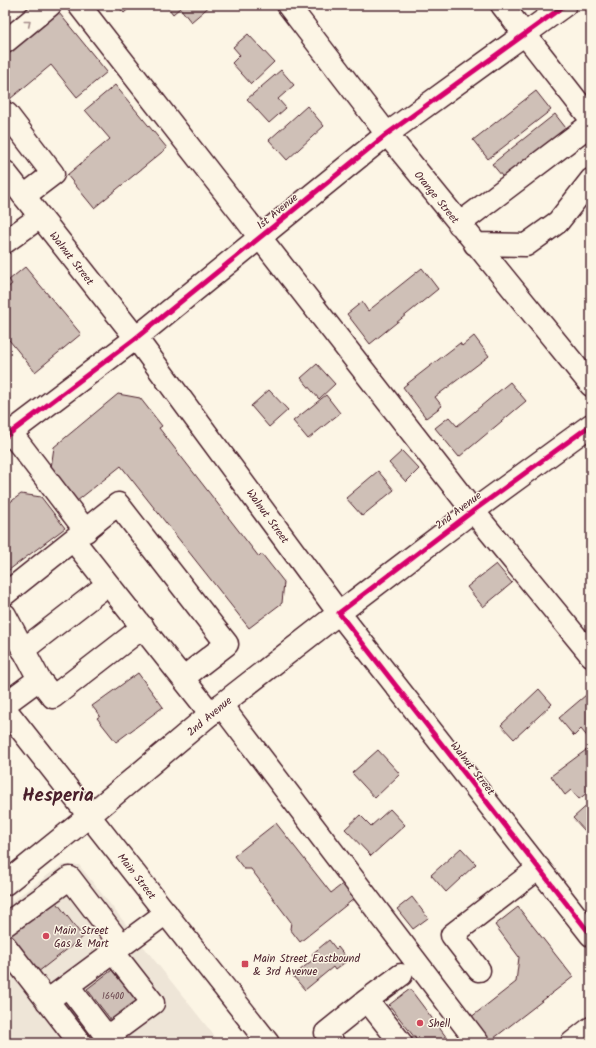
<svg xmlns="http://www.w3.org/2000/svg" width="596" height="1048" font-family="Kalam,sans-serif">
<rect width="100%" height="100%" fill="#fcf5e5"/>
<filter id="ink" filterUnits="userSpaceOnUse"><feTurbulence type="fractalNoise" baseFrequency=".025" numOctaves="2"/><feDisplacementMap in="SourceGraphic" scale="8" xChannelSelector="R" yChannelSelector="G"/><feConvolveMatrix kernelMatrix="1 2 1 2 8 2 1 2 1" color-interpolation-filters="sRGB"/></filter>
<g filter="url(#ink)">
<path fill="#eee5d7" d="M62,865H79L220,1043H5V906Z"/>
<path fill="#cfc0b7" stroke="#4a1f2b" d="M117,5H133L124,13Z
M166,5H211L191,22L180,8L173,14Z
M55,8L107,72L77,97L51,65L10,99L5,93V49Z
M248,34L274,62L251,84L232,63L240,55L233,47Z
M281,70L294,85L278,99L286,108L269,123L247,99Z
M115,85L167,148L94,208L67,175L110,139L85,110Z
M536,91L551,110L488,159L473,140Z
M307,106L324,126L287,160L269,140Z
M555,114L569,132L507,182L492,164Z
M25,267L81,334L35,372L5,335V290L12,284L9,280Z
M422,268L438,289L370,344L347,314L362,302L368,311Z
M474,336L489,356L435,397L442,406L426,418L403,387L460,343L462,346Z
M317,364L335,384L319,399L301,378Z
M510,382L526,401L459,457L435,428L449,417L457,426Z
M269,390L288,410L269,427L251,406Z
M118,394L140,398L162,426L159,428L259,557L262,554L284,582L282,603L249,628L121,466L77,501L51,468L54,447Z
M326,395L340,413L308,439L293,421Z
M402,451L419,469L406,482L389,463Z
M378,471L394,490L362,516L346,498Z
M21,494L41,497L65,528L5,573V506Z
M496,564L512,583L483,607L467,587Z
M138,673L163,707L116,742L97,718L100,716L92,706Z
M539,689L552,704L514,739L501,725Z
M586,695L591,701L590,740L581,729L574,736L559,718Z
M378,750L400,774L375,798L352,773Z
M586,750L591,757V790L579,799L571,790L565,795L551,776Z
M591,802V828L586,832L573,818Z
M390,809L405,825L371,856L345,829L360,815L371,826Z
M276,823L331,893L344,883L355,898L300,942L290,929L291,922L251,869H244L234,856Z
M461,848L476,864L446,892L431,875Z
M412,897L428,918L413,929L397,909Z
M55,900L83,937L38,972L9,935Z
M518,907L573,977L489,1042L470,1018L516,982L519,957L495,925Z
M329,940L336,949L338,947L348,960L335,970L333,967L305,990L293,976L315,958L312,954Z
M112,970L139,1004L114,1024L87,989Z
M410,989L450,1042L449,1043H419L389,1005Z"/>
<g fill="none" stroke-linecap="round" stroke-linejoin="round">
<defs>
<path id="minor" d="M79,5L473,511L591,655
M288,5L387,134L591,385
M502,5L591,119
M5,42L50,5
M5,116L7,114L53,174L24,196
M459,224L591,124
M5,242L40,217
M475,244L526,245L558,222L591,180
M591,425L473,511L339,613L591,935
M11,433L86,531
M5,437L136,338L387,134L565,5
M74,541L211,714
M5,594L118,504L227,644L183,678
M5,615L39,679L53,697L143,627
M23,650L108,584
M5,704L39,679
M221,705L478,1043
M5,925L70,878L122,946
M5,946L80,1043
M479,970L452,935L539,868
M68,986L107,1037L153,1003L113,952
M367,1000L401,975
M47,1001L166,913
M333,1043L326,1033L367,1000L401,1043
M572,1043L591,1028"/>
<path id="major" d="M5,172L136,338L339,613L221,705L89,816L5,884
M5,709L268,1043"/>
</defs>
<use href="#minor" stroke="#4a1f2b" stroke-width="25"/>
<use href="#major" stroke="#4a1f2b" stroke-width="25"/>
<use href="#minor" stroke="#fcf5e5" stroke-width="22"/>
<use href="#major" stroke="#fcf5e5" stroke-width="22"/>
<defs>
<path id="cycleway" d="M591,425L473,511L339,613L591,935
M5,437L136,338L387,134L565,5"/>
</defs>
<use href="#cycleway" stroke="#fcf5e5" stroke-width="8"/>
<use href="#cycleway" stroke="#d6006c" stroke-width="5"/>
</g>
<defs><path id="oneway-chevron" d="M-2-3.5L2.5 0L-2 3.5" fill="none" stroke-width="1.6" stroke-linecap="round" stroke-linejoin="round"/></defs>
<use stroke="#a38a88" href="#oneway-chevron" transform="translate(28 23) rotate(-39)"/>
</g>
<g fill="#d1495b" stroke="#fcf5e5" stroke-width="1.5">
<circle cx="46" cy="936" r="4"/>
<rect x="241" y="960" width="8" height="8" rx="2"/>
<circle cx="420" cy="1023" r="4"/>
</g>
<g text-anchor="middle" stroke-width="3" stroke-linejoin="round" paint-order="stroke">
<g font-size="9" fill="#6b474e">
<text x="113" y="999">16400</text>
</g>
<g font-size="11" fill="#4a1f2b" stroke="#fcf5e5">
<text transform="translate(437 197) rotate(51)" y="4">Orange Street</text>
<text transform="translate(277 211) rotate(-39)" y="4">1st Avenue</text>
<text transform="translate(72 258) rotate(52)" y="4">Walnut Street</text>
<text transform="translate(458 510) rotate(-37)" y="4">2nd Avenue</text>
<text transform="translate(268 516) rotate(54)" y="4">Walnut Street</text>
<text transform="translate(209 716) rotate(-40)" y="4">2nd Avenue</text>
<text transform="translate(473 768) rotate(52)" y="4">Walnut Street</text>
<text transform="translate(137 876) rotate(52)" y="4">Main Street</text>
</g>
<g font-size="11" fill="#4a1f2b" stroke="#fcf5e5" text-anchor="start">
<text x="54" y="934">Main Street<tspan x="54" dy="13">Gas &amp; Mart</tspan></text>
<text x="253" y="962">Main Street Eastbound<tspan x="253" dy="13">&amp; 3rd Avenue</tspan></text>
<text x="428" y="1027">Shell</text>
</g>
<g font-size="19" font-weight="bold" fill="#4a1f2b" stroke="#fcf5e5">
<text x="58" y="801">Hesperia</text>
</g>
</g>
<rect width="596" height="1048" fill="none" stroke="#fcf5e5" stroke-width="20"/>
<rect x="10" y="10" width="576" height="1028" fill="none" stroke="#4a1f2b" stroke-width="1.5" filter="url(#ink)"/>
</svg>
